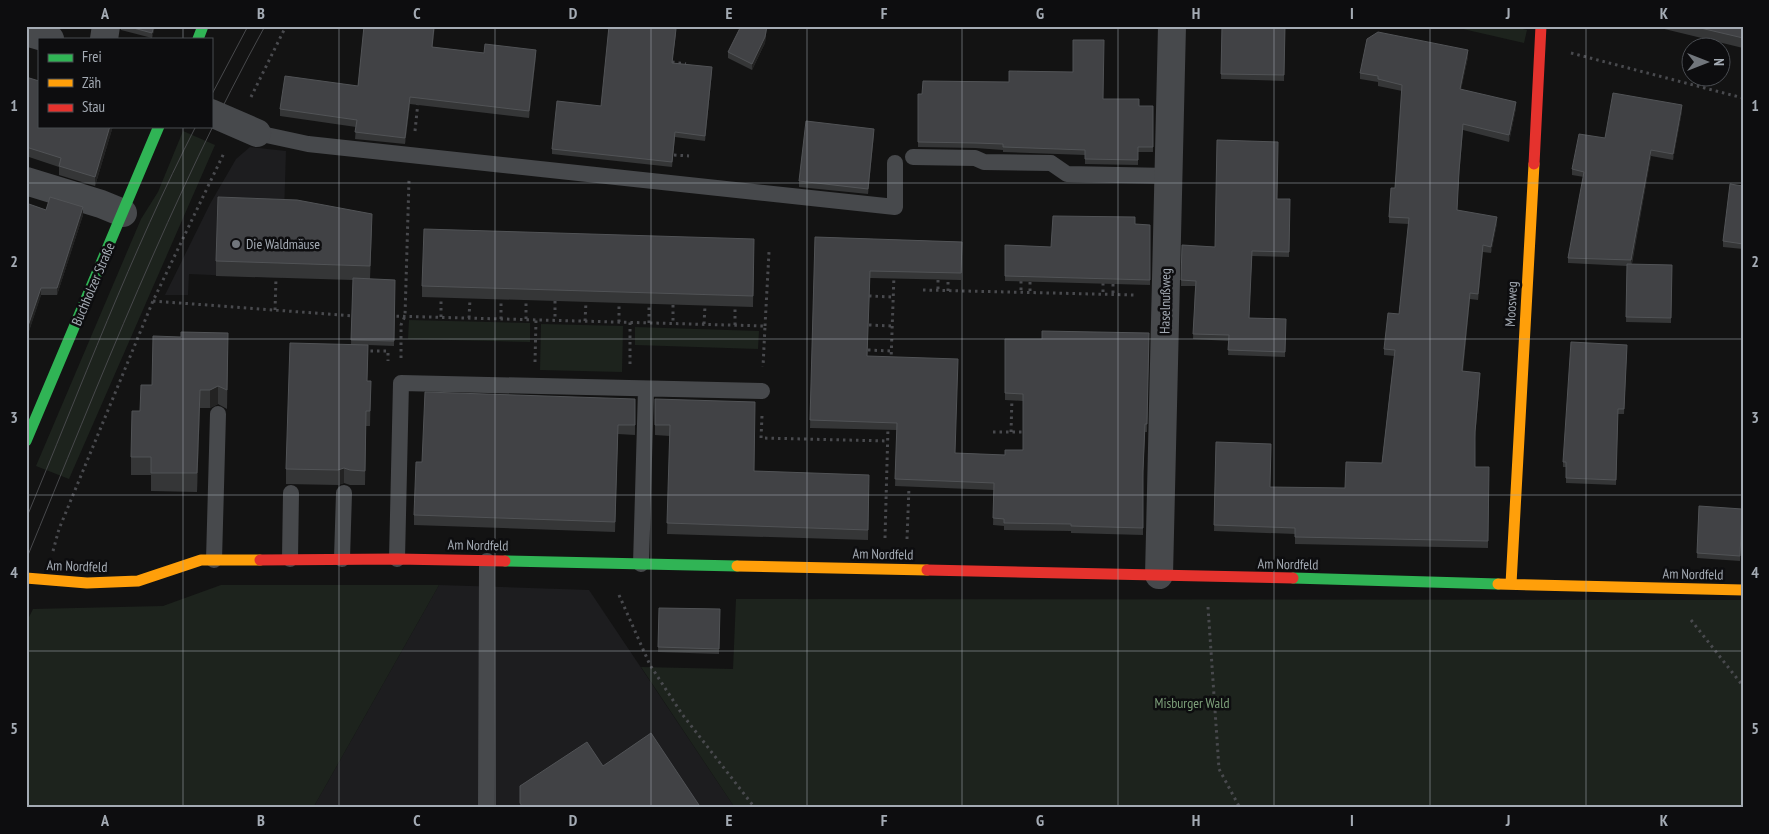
<svg xmlns="http://www.w3.org/2000/svg" width="1769" height="834" font-family="'PT Sans Narrow',sans-serif">
<rect width="100%" height="100%" fill="#131313"/>
<path fill="#1d1d1f" d="M250,147L286,151L282,278L189,274L188,295H165L210,204L236,159Z
M439,585L589,590L735,808H313Z"/>
<path fill="#1d231d" d="M1450,26H1509L1527,30L1524,43Z
M183,131L215,145L69,479L36,466L141,219L158,192Z
M409,320L530,323V342L408,339Z
M541,324L623,326L622,372L540,370Z
M635,327L759,331L758,349L635,345Z
M221,585H439L313,808H26V623L33,609L163,606Z
M736,599L1743,600V808H735L641,667L733,669Z"/>
<g fill="none" stroke-linecap="round" stroke-linejoin="round">
<path stroke="#494a4e" stroke-width="3" stroke-dasharray="2.5 4" stroke-linecap="butt" d="M1571,53L1743,98
M672,62L686,64
M251,97L286,26
M415,131L418,102
M674,155L689,156
M938,280V291
M1021,281V293
M1030,282V293
M1103,283V295
M1113,284V295
M923,290L1135,295
M948,291V280
M869,296L893,297
M153,301L354,316
M555,301V320
M673,305V323
M275,310L276,278
M390,316L765,326L763,367
M441,317V298
M469,318L470,299
M501,319V300
M526,319V300
M585,321L586,302
M619,322V303
M649,323V304
M704,324L705,306
M735,325V307
M869,325L892,326
M765,326L769,252
M868,350L891,351
M364,351H388V361
M401,358V325L405,316L409,180
M891,361L894,275
M535,362L536,320
M630,364V322
M762,416L761,438L888,441
M993,432H1027
M1011,432L1012,397
M885,538L888,427
M907,539L909,487
M53,551L59,529L153,301L224,153
M619,595L650,665L682,714L755,808
M1208,607L1219,769L1240,808
M1691,620L1743,686"/>
<path stroke="#47494c" stroke-width="16" d="M257,133L308,144L895,207V163
M913,157L975,158L984,162L1051,163L1067,174L1169,176
M290,559L291,493
M342,559L344,493
M397,559L401,383L762,391
M214,560L218,414
M641,564L646,389
M486,808L487,561"/>
<path stroke="#47494c" stroke-width="28" d="M26,32L50,39
M104,39L106,26
M211,113L257,133
M26,181L101,204L123,213
M1159,575L1172,26"/>
<path stroke="#30b455" stroke-width="11" d="M198,39L203,26
M26,441L159,126
M505,561L737,566
M1293,578L1498,584"/>
<path stroke="#ff9f0a" stroke-width="11" d="M737,566L927,570
M26,578L87,583L138,581L201,560H260
M1498,584L1743,590
M1511,584L1534,164"/>
<path stroke="#e5322d" stroke-width="11" d="M1534,164L1541,26
M260,560L397,559L505,561
M927,570L1293,578"/>
<path stroke="#48494c" stroke-width="1" d="M211,96L248,26
M26,519C81,387 131,253 196,126
M26,560C100,380 171,197 265,26"/>
</g>
<path fill="#353637" d="M121,26H155L152,38L121,30Z
M361,26H435L432,47L484,53L536,56L529,118L410,104L405,144L355,139L356,127L280,116V109L358,86L364,29Z
M767,26L765,43L752,70L728,58V52Z
M1222,26H1285L1284,81L1221,79Z
M1652,26H1743V48Z
M676,34L672,63L712,72L705,141L675,137L672,167L552,154V149L601,106Z
M1468,57L1461,89L1516,108L1509,142L1463,130L1459,177L1457,210L1497,223L1491,253L1483,252L1478,300L1470,299L1463,371L1480,379L1475,438V467H1489L1488,548L1295,544V534L1214,531L1216,442L1270,487L1345,488L1382,463L1394,356L1384,355V349L1399,314L1409,224L1389,223V217L1395,188L1402,91L1378,86V82L1360,79V73Z
M26,77L39,126H113L95,186L59,175V167L26,156Z
M918,94L1103,99L1139,106H1153V152H1138V165L1085,164V155L1003,152V150L975,148L918,147Z
M1682,111L1673,160L1651,156L1632,264L1672,265L1671,323L1626,322L1627,266L1568,263V258L1584,177L1572,175V169L1605,138Z
M874,134L868,194L799,187V181Z
M1743,186V249L1723,247V241Z
M1277,199H1290L1289,257L1252,256L1249,318L1286,319L1285,357L1228,355L1229,341L1193,339L1195,286H1181L1182,245L1215,247Z
M46,210L83,215L57,295H41L26,340Z
M1135,224L1150,225V285L1005,281V245L1051,247Z
M372,229L370,279L395,280L394,346L368,345L367,381H371L370,426H366L365,485H350L344,483L338,485L286,484V469L351,344L353,280L216,276V261Z
M815,237L962,242L961,280L870,278L867,356L955,453L1005,455L1023,450V401L1005,400V339H1042L1149,333L1147,432H1145L1143,478V535L1071,533V531L1004,530V526L993,525L994,490L895,486L897,430L810,428Z
M754,239L753,307L422,297V286Z
M1627,350L1624,414H1618L1616,485L1566,483V467H1563V462Z
M228,351L227,409L218,404L210,408H200L197,492L151,491V475H131V457L140,411Z
M635,399V435L618,434L615,532L414,525V515L422,462Z
M655,399L754,471L869,485L868,540L667,534L670,436L655,435Z
M1699,506L1742,514L1740,561L1697,558Z
M659,608L720,609L719,654L658,652Z"/>
<path fill="#232323" d="M154,26H155L152,38V33Z
M434,26H435L432,54V47Z
M767,26L765,43L752,70V64Z
M536,50V56L529,118V111Z
M1468,50V57L1460,95V89Z
M712,67V72L705,141V136Z
M410,97V104L405,144V138Z
M1516,102V108L1509,142V135Z
M1682,105V111L1673,160V154Z
M110,126H113L95,186V177Z
M874,129V134L868,194V189Z
M1651,150V156L1631,266V260Z
M83,207V215L57,295V288Z
M1497,217V223L1491,253V247Z
M1483,245V252L1478,300V294Z
M41,288V295L26,340V332Z
M1470,293V299L1462,377V371Z
M1480,373V379L1475,438V432Z
M218,386V404L210,408V390Z
M200,390V408L197,492V473Z
M344,468V483L338,485V470Z"/>
<path fill="#414245" stroke="#515356" d="M126,26H154L152,33Z
M364,26H434L432,47L484,53L485,44L536,50L529,111L410,97L405,138L355,132L357,120L280,109L285,76L358,86Z
M609,26H658L676,29L672,63L712,67L705,136L675,132L672,162L552,149L557,101L601,106Z
M741,26H767L765,37L752,64L728,52Z
M1222,26H1285L1284,75L1221,74Z
M1692,26H1743V38Z
M1378,32L1468,50L1460,89L1516,102L1509,135L1463,124L1459,171L1457,210L1497,217L1491,247L1483,245L1478,294L1470,293L1462,371L1480,373L1475,432V467H1489L1488,541L1295,537V528L1214,525L1216,442L1271,444L1270,487L1345,488L1346,462L1382,463L1395,350L1384,349L1388,313L1399,314L1409,218L1389,217L1391,188H1395L1402,85L1378,79V76L1360,73L1367,39Z
M1073,40H1104L1103,99H1139V106H1153V147H1138V160L1085,159V150L1003,147V144L975,143L918,142V94H922L923,81L1009,82V71L1073,72Z
M26,77L39,81V126H110L95,177L59,166L61,158L26,147Z
M1613,93L1682,105L1673,154L1651,150L1631,260L1568,258L1584,172L1572,169L1579,134L1605,138Z
M806,121L874,129L868,189L799,181Z
M1217,140L1278,142L1277,199H1290L1289,252L1252,251L1249,318L1286,319L1285,352L1228,350L1229,335L1193,334L1196,281L1181,280L1182,245L1215,247Z
M1730,184L1743,186V244L1723,241Z
M50,197L83,207L57,288H41L26,332V203L46,210Z
M218,197L297,200L372,214L370,266L216,261Z
M1053,216L1135,217V224L1150,225V280L1005,276V245L1051,247Z
M424,229L754,239L753,296L422,286Z
M815,237L962,242L961,273L870,271L869,301L867,356L958,359L955,453L1005,455V450H1023V394L1005,393V339H1042V331L1149,333L1147,424H1145L1143,471V528L1071,526V524L1004,523V519L993,518L994,483L895,479L897,423L810,420Z
M1627,264L1672,265L1671,318L1626,317Z
M353,278L395,280L394,341L351,340Z
M181,332L228,333L227,390L218,386L210,390H200L197,473H151V457H131L132,411H140L141,385H152L153,336L181,337Z
M1571,342L1627,345L1624,409H1618L1616,480L1566,478V462H1563Z
M290,343L368,345L367,381H371L370,411H366L365,471L350,470L344,468L338,470L286,469Z
M425,392L635,399V425H618L615,522L414,515L416,462H422Z
M655,399L755,402L754,471L869,475L868,530L667,523L670,425H655Z
M1699,506L1742,509L1740,556L1697,553Z
M659,608L720,609L719,649L658,647Z
M651,733L701,808H523L520,803V786L587,742L603,766Z"/>
<path fill="none" stroke="#a4abb4" stroke-width="1" stroke-opacity="0.55" d="M183,26V39M339,26V808M495,26V808M651,26V808M807,26V808M962,26V808M1118,26V808M1274,26V808M1430,26V808M1586,26V808M183,126V808M26,183H1743M26,339H1743M26,495H1743M26,651H1743"/>
<circle fill="#71767c" stroke="#0d0d0f" stroke-width="2" cx="236" cy="244" r="5"/>
<g text-anchor="middle" stroke-width="5" stroke-linejoin="round" paint-order="stroke">
<g font-size="14" fill="#a4abb4" stroke="#0d0d0f" text-anchor="start">
<text x="246" y="249">Die Waldmäuse</text>
</g>
<g font-size="14" fill="#a4abb4" stroke="#0d0d0f">
<text transform="translate(93 284) rotate(-67)" y="5">Buchholzer Straße</text>
<text transform="translate(1165 301) rotate(-89)" y="5">Haselnußweg</text>
<text transform="translate(1511 304) rotate(-87)" y="5">Moosweg</text>
<text transform="translate(478 545) rotate(1)" y="5">Am Nordfeld</text>
<text transform="translate(883 554) rotate(1)" y="5">Am Nordfeld</text>
<text transform="translate(1288 564) rotate(1)" y="5">Am Nordfeld</text>
<text transform="translate(77 566) rotate(2)" y="5">Am Nordfeld</text>
<text transform="translate(1693 574) rotate(1)" y="5">Am Nordfeld</text>
</g>
<g font-size="14" fill="#7d9f7a" stroke="#0d0d0f">
<text x="1192" y="708">Misburger Wald</text>
</g>
</g>
<rect width="1769" height="834" fill="none" stroke="#0d0d0f" stroke-width="55"/>
<rect x="38" y="38" width="175" height="90" fill="#0d0d0f" stroke="#494c51"/>
<rect x="48" y="54" width="25" height="8" fill="#30b455" stroke="#494c51"/>
<text x="82" y="62" font-size="15" fill="#a4abb4">Frei</text>
<rect x="48" y="79" width="25" height="8" fill="#ff9f0a" stroke="#494c51"/>
<text x="82" y="88" font-size="15" fill="#a4abb4">Zäh</text>
<rect x="48" y="104" width="25" height="8" fill="#e5322d" stroke="#494c51"/>
<text x="82" y="112" font-size="15" fill="#a4abb4">Stau</text>
<g transform="translate(1706 62) rotate(90)"><circle r="24" fill="#0d0d0f" stroke="#494c51"/>
<path d="M0-4L9 19L0 12L-9 19Z" fill="#71767c"/>
<text y="-8" font-size="14" font-weight="bold" text-anchor="middle" fill="#a4abb4">N</text>
</g>
<rect x="28" y="28" width="1714" height="778" fill="none" stroke="#a4abb4" stroke-width="2"/>
<g font-size="16" text-anchor="middle" font-weight="bold" fill="#a4abb4">
<text x="105" y="19">A</text>
<text x="261" y="19">B</text>
<text x="417" y="19">C</text>
<text x="573" y="19">D</text>
<text x="729" y="19">E</text>
<text x="884" y="19">F</text>
<text x="1040" y="19">G</text>
<text x="1196" y="19">H</text>
<text x="1352" y="19">I</text>
<text x="1508" y="19">J</text>
<text x="1664" y="19">K</text>
<text x="14" y="111">1</text>
<text x="1755" y="111">1</text>
<text x="14" y="267">2</text>
<text x="1755" y="267">2</text>
<text x="14" y="423">3</text>
<text x="1755" y="423">3</text>
<text x="14" y="578">4</text>
<text x="1755" y="578">4</text>
<text x="14" y="734">5</text>
<text x="1755" y="734">5</text>
<text x="105" y="826">A</text>
<text x="261" y="826">B</text>
<text x="417" y="826">C</text>
<text x="573" y="826">D</text>
<text x="729" y="826">E</text>
<text x="884" y="826">F</text>
<text x="1040" y="826">G</text>
<text x="1196" y="826">H</text>
<text x="1352" y="826">I</text>
<text x="1508" y="826">J</text>
<text x="1664" y="826">K</text>
</g>
</svg>
